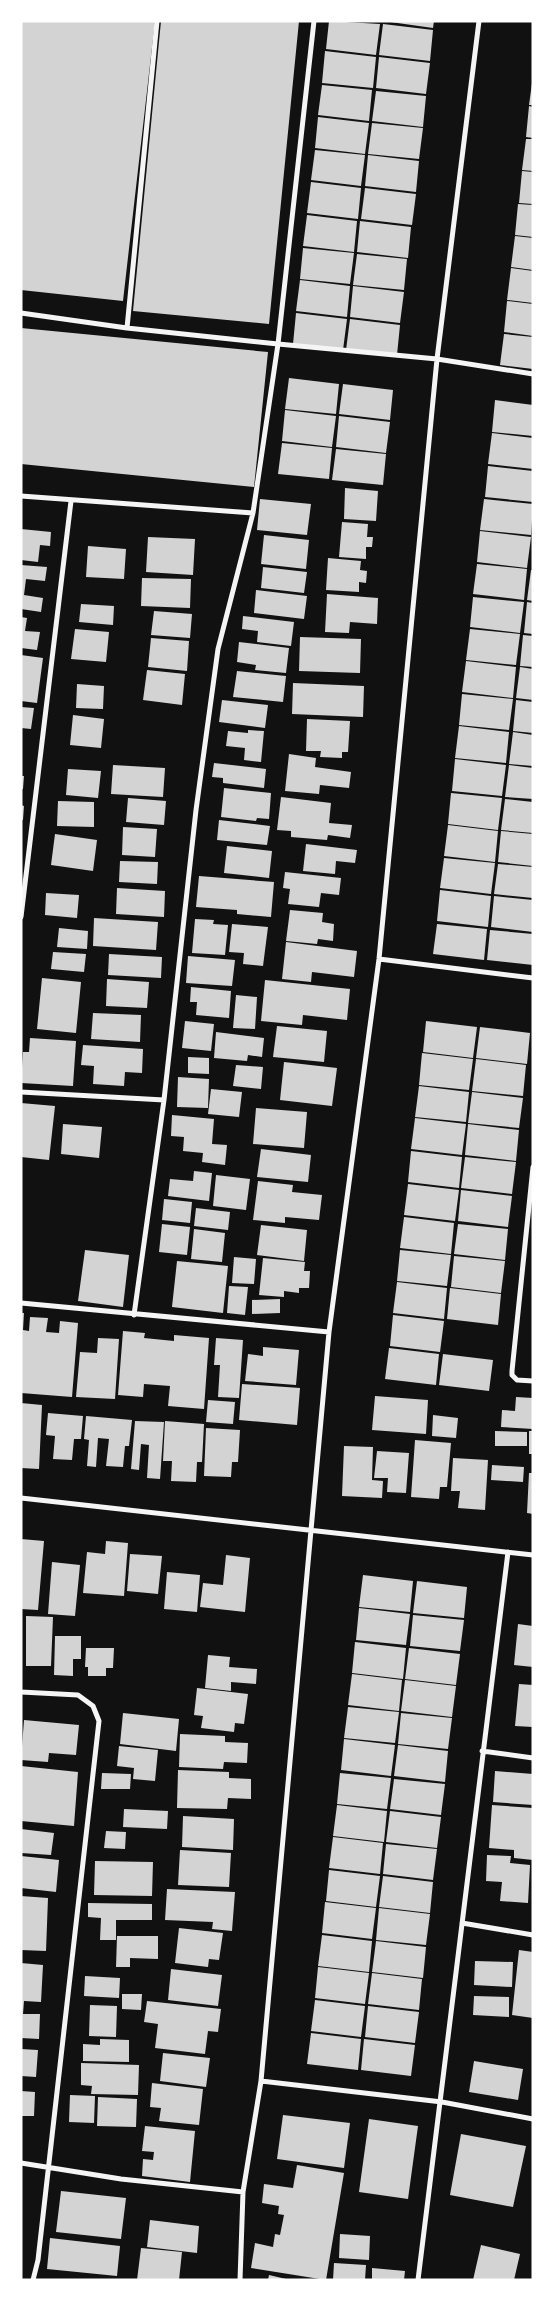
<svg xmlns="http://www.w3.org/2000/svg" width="554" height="2301" font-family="Jost,sans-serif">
<rect width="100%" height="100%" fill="#111"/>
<path fill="#d3d3d3" d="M21,21H155L123,301L21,290Z
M161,21H299L269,324L133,311Z
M329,21L380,24L376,55L326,49Z
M383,21H434L433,28Z
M383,24L433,30L430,61L379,55Z
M325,51L376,57L373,88L322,83Z
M379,57L430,63L426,94L376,88Z
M532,83H533V105H529Z
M322,85L372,90L369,121L318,115Z
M376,91L426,96L423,127L372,121Z
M529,106L533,107V138L526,137Z
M318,117L369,123L365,154L315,148Z
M372,123L423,128L419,159L368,154Z
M526,139H533V171L522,170Z
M315,150L365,155L361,186L311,180Z
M368,155L419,161L416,192L365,186Z
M522,171L533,172V204L519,203Z
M311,182L361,188L358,219L307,213Z
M365,188L416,194L412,225L361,219Z
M518,204L533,205V237L515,235Z
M307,215L357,221L354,252L303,246Z
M360,221L411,227L408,258L357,252Z
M515,236L533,238V270L511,267Z
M303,248L354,253L350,284L300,279Z
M357,254L407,259L404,290L353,285Z
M511,268L533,271V303L507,300Z
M300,280L350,286L347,317L296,311Z
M353,286L404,292L400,323L350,317Z
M507,301L533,304V336L504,332Z
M296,313L347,319L343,350L293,344Z
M350,319L400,325L397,355L346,350Z
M21,328L268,352L254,487L21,464Z
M504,334L533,337V369L500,365Z
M289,378L339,384L336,414L285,409Z
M343,384L393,390L390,420L339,414Z
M495,400L533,405V436L492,432Z
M285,410L336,416L332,447L282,441Z
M339,416L390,422L386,453L336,447Z
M492,433L533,438V469L488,464Z
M282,443L332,448L329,479L278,474Z
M336,449L386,454L383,485L332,480Z
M488,466L533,471V502L485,497Z
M345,488L378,491L376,521L344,519Z
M260,499L311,504L307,535L257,530Z
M484,499L533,504L531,535L480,530Z
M342,522L368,524L367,537H373L372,547H366V559L339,557Z
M21,529L51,532L50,546L40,545L38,562L21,560Z
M480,531L531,537L527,568L477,562Z
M264,535L309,540L306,569L261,564Z
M148,537L195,539L193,575L146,572Z
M88,546L126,549L124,579L86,577Z
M328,558L361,561L360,570L367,571L366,583L359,582V592L326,590Z
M477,564L527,569L524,600L473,594Z
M21,565L47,567L45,581L26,579L24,595L43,598L41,612L21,609Z
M263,567L307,572L304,593L261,588Z
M531,570H533V601L527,600Z
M142,578L191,579L190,608L141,606Z
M256,590L307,596L304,619L254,613Z
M327,594L378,598L377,624L350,622L349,633L325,632Z
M473,597L524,602L520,633L470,627Z
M527,602L533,603V634L524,633Z
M81,604L114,606L113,625L79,622Z
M154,611L192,614L190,638L151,635Z
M243,616L294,622L291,646L257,642L258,631L242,629Z
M21,617L27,618L25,631L40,632L37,650L21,648Z
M75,629L109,632L106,662L71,659Z
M470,629L520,634L516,665L466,660Z
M523,635L533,636V667L520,666Z
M300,637L361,639L360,673L299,671Z
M151,638L189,641L187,671L148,667Z
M239,642L289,648L286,673L255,670L256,665L237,662Z
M21,655L43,658L37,703L21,701Z
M466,661L516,667L513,698L462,692Z
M520,667L533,669V700L516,698Z
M147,670L185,674L182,705L143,700Z
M237,671L286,676L283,702L233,697Z
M293,683L364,686L363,717L292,714Z
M77,684L104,686L103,709L76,708Z
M462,694L513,699L509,730L459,725Z
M222,700L268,705L265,728L219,722Z
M516,700L533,702V733L513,731Z
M21,707L34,708L31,729L21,728Z
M73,715L104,719L101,748L70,745Z
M307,719L350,721L348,752H342V758L320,757L321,751H306Z
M459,726L509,732L506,763L455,758Z
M248,730L264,731L261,762L244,760L245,748L226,746L228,731L248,733Z
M513,732L533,735V766L509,764Z
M289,754L316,758L315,767L351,772L349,788L320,785L319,794L285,791Z
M455,759L506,765L502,796L452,791Z
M214,763L266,769L264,788L223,783V778L212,777Z
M113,765L165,768L163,797L111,794Z
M509,765L533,768V799L505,797Z
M68,769L101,771L98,798L66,795Z
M21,776H24L23,789H21Z
M224,788L271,793L269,819L257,818L256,821L221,817Z
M451,793L502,798L498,830L448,824Z
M281,797L331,803L329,823L352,825L350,838L328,835L327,840L291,837V831L277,830Z
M128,798L166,801L164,825L126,822Z
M505,799L533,802V833L501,830Z
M58,801L94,802V827L57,826Z
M21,805L24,806L23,820H21Z
M219,820L270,826L267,845L217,840Z
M448,825L498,831L495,862L444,856Z
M123,827L157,829L155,857L122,855Z
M501,831L533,834V866L498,862Z
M55,834L97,840L93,871L51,865Z
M306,844L357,850L355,863L336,861L335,874L303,871Z
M227,846L272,851L269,878L224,873Z
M444,858L495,863L491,894L440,888Z
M120,861L158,862L157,884L119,882Z
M498,864L533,867V898L494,894Z
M285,872L341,878L339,895L321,893L319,907L288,904L290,889L283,888Z
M199,876L274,882L271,917L237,914V910L196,907Z
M117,888L165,891L164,917L116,914Z
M440,890L491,896L488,927L437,921Z
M46,893L79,895L77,918L45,915Z
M494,896L533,900V932L491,927Z
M290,910L323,913L322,922L334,924L333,941L318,939L317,944L286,941Z
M94,918L158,922L156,950L93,946Z
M195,919L214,920L213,924L228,925L225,955L192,953Z
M232,924L268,927L263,966L243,964L244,953L229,952Z
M437,924L487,929L484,960L433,954Z
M59,928L88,931L87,949L57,947Z
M490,930L533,934V965L487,960Z
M286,942L357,951L354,977L312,972L311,982L282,979Z
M53,952L86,954L84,972L51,969Z
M109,954L162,957L161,978L108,975Z
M188,956L235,960L232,986L186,983Z
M42,978L81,982L76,1033L37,1029Z
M107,979L149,982L147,1008L106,1006Z
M265,980L350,989L347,1020L303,1015L302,1025L261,1021Z
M191,987L231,991L229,1018L196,1015L197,1002H190Z
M236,995L257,997L255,1029L233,1028Z
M93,1013L141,1015L140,1042L91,1039Z
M185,1021L214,1024L211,1051L182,1048Z
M426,1021L477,1027L473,1058L423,1052Z
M277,1026L327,1031L324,1062L273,1057Z
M480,1027L530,1033L527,1064L476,1058Z
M216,1032L264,1038L262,1057L248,1055L247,1061L214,1058Z
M30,1038L76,1041L73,1086L21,1083L23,1052H29Z
M83,1045L143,1049L142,1073L125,1072L124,1086L93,1084L94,1066L81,1065Z
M422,1053L473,1059L469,1090L419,1085Z
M188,1057L209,1058V1074L188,1073Z
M476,1059L526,1065L523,1096L472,1091Z
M284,1062L337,1068L332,1106L280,1100Z
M236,1065L263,1067L261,1089L233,1086Z
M178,1077L209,1079L208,1108L177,1107Z
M419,1086L469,1092L466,1122L415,1117Z
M211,1089L242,1092L239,1117L208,1114Z
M472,1092L523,1098L519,1128L468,1123Z
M21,1103L55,1106L49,1160L21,1157Z
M256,1108L307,1112L304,1148L253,1144Z
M172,1115L214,1119L212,1144L227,1145L225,1165L202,1162L203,1153L183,1151L184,1137L171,1136Z
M415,1118L466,1124L462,1155L411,1149Z
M63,1124L102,1127L99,1158L61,1154Z
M468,1124L519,1130L516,1161L465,1155Z
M261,1149L311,1155L308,1182L257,1177Z
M411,1151L462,1157L459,1188L408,1182Z
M465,1157L516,1162L512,1194L461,1188Z
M194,1171L212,1173L209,1201L168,1196L170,1179L193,1181Z
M216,1175L250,1179L246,1210L213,1206Z
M258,1181L293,1185L292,1192L322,1195L319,1220L285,1217V1223L253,1220Z
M408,1184L459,1190L455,1221L404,1215Z
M461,1190L512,1196L508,1227L458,1221Z
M164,1199L192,1202L190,1223L162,1220Z
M196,1208L230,1212L228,1230L194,1226Z
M404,1217L454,1223L451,1254L400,1248Z
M162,1224L190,1227L187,1255L159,1252Z
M458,1224L508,1229L505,1260L454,1254Z
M261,1225L307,1230L304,1261L257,1255Z
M194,1229L225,1233L222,1262L191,1259Z
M85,1250L129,1255L123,1307L78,1301Z
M400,1250L451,1255L447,1286L397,1281Z
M454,1256L505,1261L501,1293L451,1287Z
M234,1257L256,1259L254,1284L232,1283Z
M263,1258L305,1262L304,1271H310L309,1288H299V1293L284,1291V1297L259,1295Z
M177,1261L228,1266L223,1313L172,1307Z
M397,1282L447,1288L444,1319L393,1313Z
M229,1286L248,1287L245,1315L227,1313Z
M450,1288L501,1294L498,1325L447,1319Z
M280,1299V1313L252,1314V1300Z
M21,1313H24L23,1330L29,1331L30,1317L48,1318L46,1332L59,1333L60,1321L78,1323L72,1397L21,1393Z
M393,1315L444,1321L440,1352L390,1346Z
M123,1331L145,1333L144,1338L174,1341V1335L209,1338L204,1409L168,1406L170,1386L144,1384L143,1397L118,1395Z
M98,1338L119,1339L115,1399L76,1397L80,1352L97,1353Z
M216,1338L243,1340L239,1398L218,1397L220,1365H214Z
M263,1347L299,1350L296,1385L245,1381L248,1354L263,1356Z
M389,1348L439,1354L436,1385L385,1379Z
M443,1354L493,1360L489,1391L439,1385Z
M242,1384L300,1388L297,1425L239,1420Z
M375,1396L428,1400L426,1434L372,1430Z
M516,1397L533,1398V1429L501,1427L502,1410L515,1411Z
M208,1400L235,1402L233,1424L206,1422Z
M21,1403L42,1405L39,1469L21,1468Z
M48,1413L83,1416L81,1439H74L72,1460L53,1459L55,1436L46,1435Z
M433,1415L458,1418L456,1438L432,1436Z
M86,1416L132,1420L129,1446H125L123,1467L106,1466L109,1439L98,1438L96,1467L87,1466L89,1440L84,1439Z
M135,1421L164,1422L160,1479L147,1478L149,1445L141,1444L139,1470L131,1469Z
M165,1421L204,1424L202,1462H197L196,1482L171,1481L172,1461H163Z
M206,1428L240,1430L238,1462H232L231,1477L204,1476Z
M495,1431L527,1432V1446H495Z
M529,1431H533V1454H529Z
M415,1440L451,1443L447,1487H440L439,1499L411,1497Z
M344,1446L373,1447L372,1480L383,1481L382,1498L342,1496Z
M377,1451L409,1453L406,1493L387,1492L388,1478H374Z
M453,1458L488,1460L485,1510L458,1508L460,1491H451Z
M492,1465L524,1467L523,1482L491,1480Z
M529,1473H533V1514L527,1513Z
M21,1539L44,1541L38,1610L21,1609Z
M106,1541L128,1543L124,1596L83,1593L87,1552L105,1554Z
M130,1554L162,1556L158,1594L127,1591Z
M226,1555L250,1558L245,1612L200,1607L203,1583L223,1585Z
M52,1562L80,1565L75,1616L48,1614Z
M167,1572L200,1575L197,1612L164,1609Z
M363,1575L413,1581L410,1612L359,1607Z
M417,1581L467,1587L464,1618L413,1613Z
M359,1608L410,1614L406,1645L356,1640Z
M413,1615L464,1620L460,1651L410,1646Z
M26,1616L53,1617L51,1666H26Z
M518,1624L533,1626V1667L514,1665Z
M55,1636H81V1659H73V1676L54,1675Z
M355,1642L406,1648L403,1679L352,1673Z
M86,1648H114L113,1668H106V1676H88V1667H85Z
M409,1648L460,1654L456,1685L405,1679Z
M208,1655L230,1657L229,1667L257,1669L256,1684L231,1682V1691L205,1688Z
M352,1674L402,1680L399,1711L348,1705Z
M405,1680L456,1686L452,1717L401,1711Z
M519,1684L533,1685V1727L515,1726Z
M197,1688L248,1694L244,1724L235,1723L234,1732L201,1728L203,1716L194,1715Z
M348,1707L399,1712L395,1743L344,1738Z
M123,1713L179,1719L176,1751L120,1744Z
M401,1713L452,1718L448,1749L398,1744Z
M24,1720L79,1725L76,1755L49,1753L48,1762L21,1760Z
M180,1734L225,1736V1742L248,1743L247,1763L224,1762L223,1769L179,1767Z
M344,1739L395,1745L391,1776L341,1770Z
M398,1745L448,1751L445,1782L394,1776Z
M119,1746L158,1750L155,1781L133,1779L134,1768L117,1766Z
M21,1766L78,1772L74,1826L21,1821Z
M178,1770L229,1772V1778L251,1779V1799L228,1798L227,1809L177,1808Z
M495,1771L533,1774V1805L493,1802Z
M102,1773L131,1774L130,1789H101Z
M340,1773L391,1778L387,1809L337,1804Z
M394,1779L445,1784L441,1815L390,1809Z
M337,1805L387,1811L384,1842L333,1836Z
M492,1805L533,1808V1860L514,1858V1850L489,1848Z
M124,1809L168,1811L167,1829L123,1827Z
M390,1811L441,1817L437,1848L386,1842Z
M183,1816L234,1819L233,1850L182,1847Z
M21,1829L54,1833L51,1855L21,1853Z
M106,1831L126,1832L125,1849L104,1848Z
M333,1837L383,1843L380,1874L329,1868Z
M386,1844L437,1849L433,1880L383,1874Z
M180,1850L231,1853L229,1887L178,1885Z
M487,1855L511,1856L510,1863L530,1865L528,1903L500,1901L502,1882L486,1881Z
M21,1856L59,1860L56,1892L21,1888Z
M95,1861L153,1862L152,1896L94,1895Z
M329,1870L380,1876L376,1907L326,1901Z
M383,1876L433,1882L430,1913L379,1907Z
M167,1889L235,1892L232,1931L212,1929L213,1922L165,1920Z
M21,1896L48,1898L46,1951L21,1950Z
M325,1902L376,1908L372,1939L322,1933Z
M88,1903L152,1904V1920H116V1940H100L101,1918L88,1917Z
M379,1908L430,1914L426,1945L376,1940Z
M179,1928L223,1933L219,1960L209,1959L208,1967L175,1963Z
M322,1935L372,1941L369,1972L318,1966Z
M117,1936H158V1959L130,1958V1967H116Z
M376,1941L426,1947L423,1978L372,1972Z
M519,1950L533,1952V2018L512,2015Z
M475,1961L513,1962L512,1987L474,1985Z
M21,1963L43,1965L41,2002L24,2001L23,2014H40L39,2039L21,2038Z
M318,1967L369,1973L365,2004L315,1998Z
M171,1969L222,1975L218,2006L168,2000Z
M372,1973L422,1979L419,2010L368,2004Z
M85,1976L120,1978L119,1998L84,1996Z
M122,1994H142L141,2010L122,2009Z
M474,1996L509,1997V2017L473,2015Z
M315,2000L365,2006L361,2037L311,2031Z
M147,2001L221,2009L218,2032L208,2031L205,2054L155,2048L158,2024L144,2022Z
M90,2005L117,2006L116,2037L89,2036Z
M368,2006L419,2012L415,2043L365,2037Z
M311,2033L361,2039L358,2070L307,2064Z
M100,2039L129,2040V2062L83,2061V2044L100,2045Z
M364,2039L415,2045L411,2076L361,2070Z
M21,2049L38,2050L36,2077L21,2076Z
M163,2053L210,2058L206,2087L160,2081Z
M474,2061L523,2069L518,2100L469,2092Z
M81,2063L139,2065L138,2095L91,2094L92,2086L81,2085Z
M152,2083L203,2089L199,2125L159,2121L161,2108L150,2107Z
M21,2091L35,2092L34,2116H21Z
M70,2095L95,2096L94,2123L69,2122Z
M98,2097L137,2099L136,2127L97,2126Z
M283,2115L350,2123L344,2168L277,2159Z
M369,2119L418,2126L408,2199L359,2192Z
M145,2126L195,2131L190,2182L142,2176L143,2159L153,2160L154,2152L142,2151Z
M461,2134L526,2146L513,2207L450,2195Z
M297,2165L344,2173L326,2280L251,2268L255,2243L273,2247L275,2234L280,2235L284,2215L278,2214L279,2206L262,2203L264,2184L293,2188Z
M61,2191L126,2198L121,2239L56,2232Z
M150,2220L199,2226L197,2253L147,2247Z
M340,2234L370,2236L369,2260L339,2258Z
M50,2238L120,2246L117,2276L47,2269Z
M481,2245L520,2254L514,2280H473Z
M141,2248L182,2252L179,2280H137Z
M334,2263L366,2265L365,2280H333Z
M372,2268L405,2271L404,2280H372Z
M269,2275L286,2279V2280H268Z"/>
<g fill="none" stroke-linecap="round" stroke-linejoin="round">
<path stroke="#f5f5f5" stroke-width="5" d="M21,313L127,328L278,344L314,21
M127,328L157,21
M21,496L253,513L278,344L437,359L533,374
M21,917L71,501
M379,959L533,978
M21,1092L164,1100
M533,1167L512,1371V1375L517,1380L533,1381
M21,1303L329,1332
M134,1315L164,1100L196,810L218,649L253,513
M21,1498L533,1555
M21,1692L78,1695L93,1706L99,1721L38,2260L33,2280
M482,1751L533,1758
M462,1923L533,1935
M261,2081L442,2102L533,2119
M21,2163L121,2179L243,2192
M240,2280L243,2192L261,2081L329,1332L379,959L437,359L479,21
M418,2280L508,1552"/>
</g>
<rect width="554" height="2301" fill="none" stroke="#ffffff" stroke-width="45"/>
</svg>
